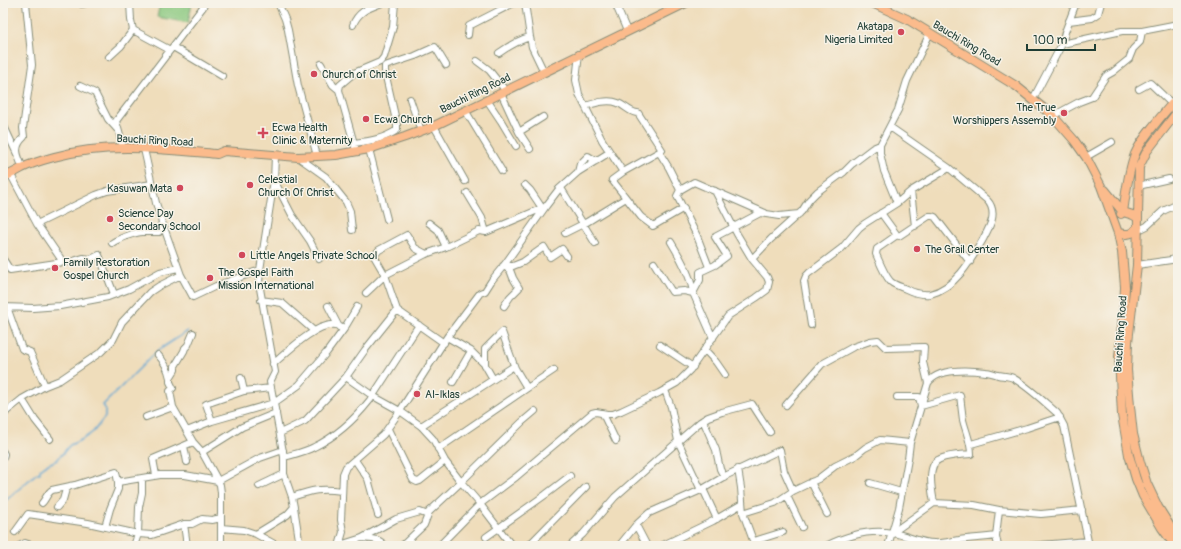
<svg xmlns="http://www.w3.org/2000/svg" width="1181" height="549" font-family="Pangolin,sans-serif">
<rect width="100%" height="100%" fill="#f7f3e8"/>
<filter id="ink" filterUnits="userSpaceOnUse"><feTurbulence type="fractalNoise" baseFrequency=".025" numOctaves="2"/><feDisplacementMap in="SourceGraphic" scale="8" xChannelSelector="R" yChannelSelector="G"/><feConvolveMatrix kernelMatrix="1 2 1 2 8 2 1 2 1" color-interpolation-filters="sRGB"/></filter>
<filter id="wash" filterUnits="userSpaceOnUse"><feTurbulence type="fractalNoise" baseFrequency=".012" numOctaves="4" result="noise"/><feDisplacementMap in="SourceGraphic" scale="16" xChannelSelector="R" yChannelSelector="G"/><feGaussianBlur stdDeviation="0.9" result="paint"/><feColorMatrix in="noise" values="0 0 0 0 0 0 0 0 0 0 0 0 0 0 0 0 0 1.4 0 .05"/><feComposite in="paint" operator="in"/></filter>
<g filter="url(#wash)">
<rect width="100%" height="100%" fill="#efddbb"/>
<path fill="#89c77e" stroke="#548259" d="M160,3H192L188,23L157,17Z"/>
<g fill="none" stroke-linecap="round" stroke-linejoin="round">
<path stroke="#5da6d4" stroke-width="1.5" d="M3,503L37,473H40V470L44,466L57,460L70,445L83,439L93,432L105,417V408L103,405L157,351L188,331"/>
</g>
</g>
<g filter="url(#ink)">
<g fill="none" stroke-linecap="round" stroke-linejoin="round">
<defs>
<path id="minor" d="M130,3L131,20L133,30L170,50
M278,3L285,19L288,30L298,86L317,156
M525,3L530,37L532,47L544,72
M615,3L627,31
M82,4L86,3
M1069,21L1092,18L1098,14L1101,3
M353,25C358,11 369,8 382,3
M468,35L469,26L514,3
M1062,44L1122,31H1142L1178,24
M173,47L222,76
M499,53C509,46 518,40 530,37
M579,54L576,80L579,94L602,140L623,172L659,152L669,168L680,190
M109,57L121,46L133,30
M477,61L489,70L505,90
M321,64L333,85L339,90
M80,86L95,93L108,119L117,129
M1139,89L1150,83L1172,104
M501,93L519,132L530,149
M410,99L421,131
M1033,99L1062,44L1065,32L1076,3
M487,100L501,121L516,146
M585,106C595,103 608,99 618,103C626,106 630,113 638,113L662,150L659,152
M465,110L502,171
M1053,116L1079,102L1092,97L1106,76L1113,72L1129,59L1133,49L1140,42L1142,31
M3,124L17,154
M434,126L465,181
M890,127L949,168L987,200C999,213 989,228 982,241C970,262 955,288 930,294C921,295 914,293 906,289C902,287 893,285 890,281C884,274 880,263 876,254L877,249L897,235
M519,132L543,117
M354,143C370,141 384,139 397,130V125L385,72V66L415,56L435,47L446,65
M355,147L339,90L340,85L354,73L380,62L384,57L393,27L395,3
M123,148L119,132L116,121L203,7L204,3
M144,149L156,203L162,222L181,275L193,297L216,286L260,270
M369,149L387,219
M298,157L326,177L346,202L350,211L352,230
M1086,157L1112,142
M23,168C17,155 13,147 24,137L23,128L32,65L26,3
M578,172L610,152
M623,172L612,180L641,217L653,226L684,208
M274,180L292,215L310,241L319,259
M525,185L530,190L542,208
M1138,186L1169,179
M561,188L595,243
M715,191L737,234L752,259
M911,191L915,226
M467,193L482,218L486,232
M897,203L884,171L880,153V145L898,110L907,81L930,33
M881,213L897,235L899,236L929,216H932L935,217L970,262
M429,223L438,230L446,247
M37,224L96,195L107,191L152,184
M1137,231L1147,226L1163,211L1178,204
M565,233L587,222L626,198
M112,243C118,239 135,232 143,232C148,232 153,232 159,232L162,222
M3,259L10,270L63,262L37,224L11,175
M63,262H70L83,258L91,259L99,255L114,294
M654,263L672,292L684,291L693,293C692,279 679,255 671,242
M1137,265L1171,260L1178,258
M503,266H513L523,262L544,247L550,257L562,249L567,256
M709,267L697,236L677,196L680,190L694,182L765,213
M366,293L385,275L374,256L379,250L407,235L415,248L426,254
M261,300L282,303L314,331
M328,306L339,327
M504,306L510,297L519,288L513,278L510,270L505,267
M3,307L33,308L60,306L108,297L129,289L160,272L178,268
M7,307L22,349L30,352L45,386
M811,325L804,281L806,276L809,273L842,248L859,228L864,224L897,203L911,191L949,168
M447,337L471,351L453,382
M713,338L693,293L700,280V272L715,265L727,256L715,237L760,213L779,216L799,214
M444,343L397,310L385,275L426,254L446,247L479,231L486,232L545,207
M660,345L693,367
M705,350L716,362L725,375
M471,351L485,365L493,379
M158,355C164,361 168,369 170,378
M273,364C287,352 317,322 336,325C338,326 342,328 344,329
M485,365V349L502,332L515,368L527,388
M346,377L373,396L400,411L421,426L433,439L445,461L461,482L480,504L512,546
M241,378L244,391
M271,388L244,391L206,404L212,421L274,403L299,385L327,352L344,329L357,307
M665,390L671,407L678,441L701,490
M897,397H919L921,406L960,395C961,404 962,412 963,420C966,432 971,442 971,454C962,455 949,455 940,459C926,464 932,491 934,503
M22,399L35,420L50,439
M786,405L822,364L853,347L870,341L878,340L886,348L924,347L923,362L928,383
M173,407L170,391L173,388L170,382V378L175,370V366L184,351L185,348L188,345L193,333
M603,414L616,441
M3,416L7,411L22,399L45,386L60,380L101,352L113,340L122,322L150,292L159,286L181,275
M146,417L173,407L193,442L202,452L218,481L220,485L221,493V546
M703,420L716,450L720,469L724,477
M421,426L438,415L514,366
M388,429L413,480L417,482L420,481L445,461
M187,431L212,421
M280,433L305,421L346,377L365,350L397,310
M971,444L1027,428L1060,417
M184,446L187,462
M438,449L539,380L554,370
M3,452L4,454L3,458
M202,452L242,427L276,413
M284,457C294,454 305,452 314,447C335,437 355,419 370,400L419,325
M355,460L368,479L378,515
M738,469L741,488L743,513L755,546
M156,475L153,459L193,442
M118,482L160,475H185L218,481L260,458L283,450
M811,482L827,514
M870,483L901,492
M259,486L284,474
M703,489L717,519
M787,496L802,527
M292,497C313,490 320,488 342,491
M42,503C46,499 47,493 52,490L75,485L116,472L118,482V489L110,509L105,527
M57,507L63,500L66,489L70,486
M294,507L300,546
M743,513L775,503L793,491L818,479L835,466L855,456L865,448L880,440L910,443
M184,524L187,546
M636,525L647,546
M221,528L244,530L256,534L278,546
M15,532L28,514L88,523L138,534L152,535L184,524H192L202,519L212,520L221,518
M892,533L934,503L974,505L999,510
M256,534L287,515L294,507L292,497L284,474V457L270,382L275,372L259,283L260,270L274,180L275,156
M996,536L998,546
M486,537L545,495L570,476
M362,538C371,539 379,538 385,546
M754,541L783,532
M340,545L362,538L396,519L420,512L428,515
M19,546L25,543L34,546
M134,546L138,534L139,507L142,493V478
M339,546L343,532L341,520L342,498L343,474L346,467L383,435L400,411L447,337L480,293L485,291L492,280L505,264L546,206L559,189L578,172L580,164L588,156L596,161
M402,546L424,525L429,512L461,482L522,422L535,411
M439,546L480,504L516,477L592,413L596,412L607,414H613L621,411L659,393L677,383L690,370L728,316L756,298L767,290L769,282L767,277L752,259L771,239L802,211L809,200L817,192L844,172L852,164L873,148L880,145
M528,546L586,487
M570,546L583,534L615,497L700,422L708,417L722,412L752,404L770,432
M619,546L636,525L649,513L701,490L725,476L780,450L784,471L793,491
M661,546L713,521L742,504
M826,546C846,536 870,529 892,533C907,535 920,543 934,543C942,544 951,541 959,540C971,538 983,538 996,536L999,510L1041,514L1082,510
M888,546L899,508L908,459L910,443L928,383C938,368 970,370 986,372C990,372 994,374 998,375C1003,376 1009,376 1013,378C1029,387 1043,401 1057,413L1064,426L1089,546
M1029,546L1088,541"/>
<path id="major" d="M872,3L907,19L1016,86L1053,116L1074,140L1086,157L1101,186L1118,233L1122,252L1125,287L1124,304L1119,357L1122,415L1129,455L1136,479L1143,496L1162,528L1175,546
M3,177C10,175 15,172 22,168C32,163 43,160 54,157C106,142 163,149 217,154L224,151L298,157L336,155L369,149L405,137L434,126L686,3
M1105,190L1123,212L1133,215L1138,218L1137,265L1128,342L1127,370L1130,406L1133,434L1140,462L1147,484L1158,507L1178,539
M1121,214L1123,212C1126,193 1128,172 1135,154C1143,136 1165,112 1178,97
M1138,218L1139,167L1147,151L1178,111
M1118,233C1128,235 1131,235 1138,227"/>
</defs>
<use href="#minor" stroke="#878d78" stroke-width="8"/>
<use href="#major" stroke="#878d78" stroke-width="10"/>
<use href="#minor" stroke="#fff" stroke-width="6"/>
<use href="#major" stroke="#fbbb8c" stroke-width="8"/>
</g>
</g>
<g fill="#d1495b" stroke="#f7f3e8" stroke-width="1.5">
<circle cx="901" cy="32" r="4"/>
<circle cx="314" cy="74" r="4"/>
<circle cx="1064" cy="113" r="4"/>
<circle cx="366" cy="119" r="4"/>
<path d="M261 127h4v4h4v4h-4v4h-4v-4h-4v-4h4z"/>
<circle cx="250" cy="185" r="4"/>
<circle cx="180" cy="188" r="4"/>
<circle cx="110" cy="219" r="4"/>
<circle cx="917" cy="249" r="4"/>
<circle cx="242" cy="255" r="4"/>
<circle cx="55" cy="268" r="4"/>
<circle cx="210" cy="278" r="4"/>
<circle cx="417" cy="394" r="4"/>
</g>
<g text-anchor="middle" stroke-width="3" stroke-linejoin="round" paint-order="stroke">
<g font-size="11" fill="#1f3d34" stroke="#f7f3e8" text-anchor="start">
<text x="893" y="30" text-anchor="end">Akatapa<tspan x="893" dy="13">Nigeria Limited</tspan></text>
<text x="322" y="78">Church of Christ</text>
<text x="1056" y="111" text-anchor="end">The True<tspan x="1056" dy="13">Worshippers Assembly</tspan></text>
<text x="374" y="123">Ecwa Church</text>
<text x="272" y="131">Ecwa Health<tspan x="272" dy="13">Clinic &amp; Maternity</tspan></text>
<text x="258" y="183">Celestial<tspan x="258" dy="13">Church Of Christ</tspan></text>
<text x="172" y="192" text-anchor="end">Kasuwan Mata</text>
<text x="118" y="217">Science Day<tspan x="118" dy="13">Secondary School</tspan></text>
<text x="925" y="253">The Grail Center</text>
<text x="250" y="259">Little Angels Private School</text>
<text x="63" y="266">Family Restoration<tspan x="63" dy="13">Gospel Church</tspan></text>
<text x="218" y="276">The Gospel Faith<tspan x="218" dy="13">Mission International</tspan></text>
<text x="425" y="398">Al-Iklas</text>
</g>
<g font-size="11" fill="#1f3d34" stroke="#f7f3e8">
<text transform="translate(967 43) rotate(31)" y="4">Bauchi Ring Road</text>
<text transform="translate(475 93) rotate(-26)" y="4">Bauchi Ring Road</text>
<text transform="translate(155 140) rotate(3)" y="4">Bauchi Ring Road</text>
<text transform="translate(1120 334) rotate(-86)" y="4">Bauchi Ring Road</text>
</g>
</g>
<rect width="1181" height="549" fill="none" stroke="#f7f3e8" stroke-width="16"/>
<path d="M1027 44v6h68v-6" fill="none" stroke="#1f3d34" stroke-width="2"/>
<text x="1033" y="44" font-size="12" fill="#1f3d34" stroke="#f7f3e8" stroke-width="3" paint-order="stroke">100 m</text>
</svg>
